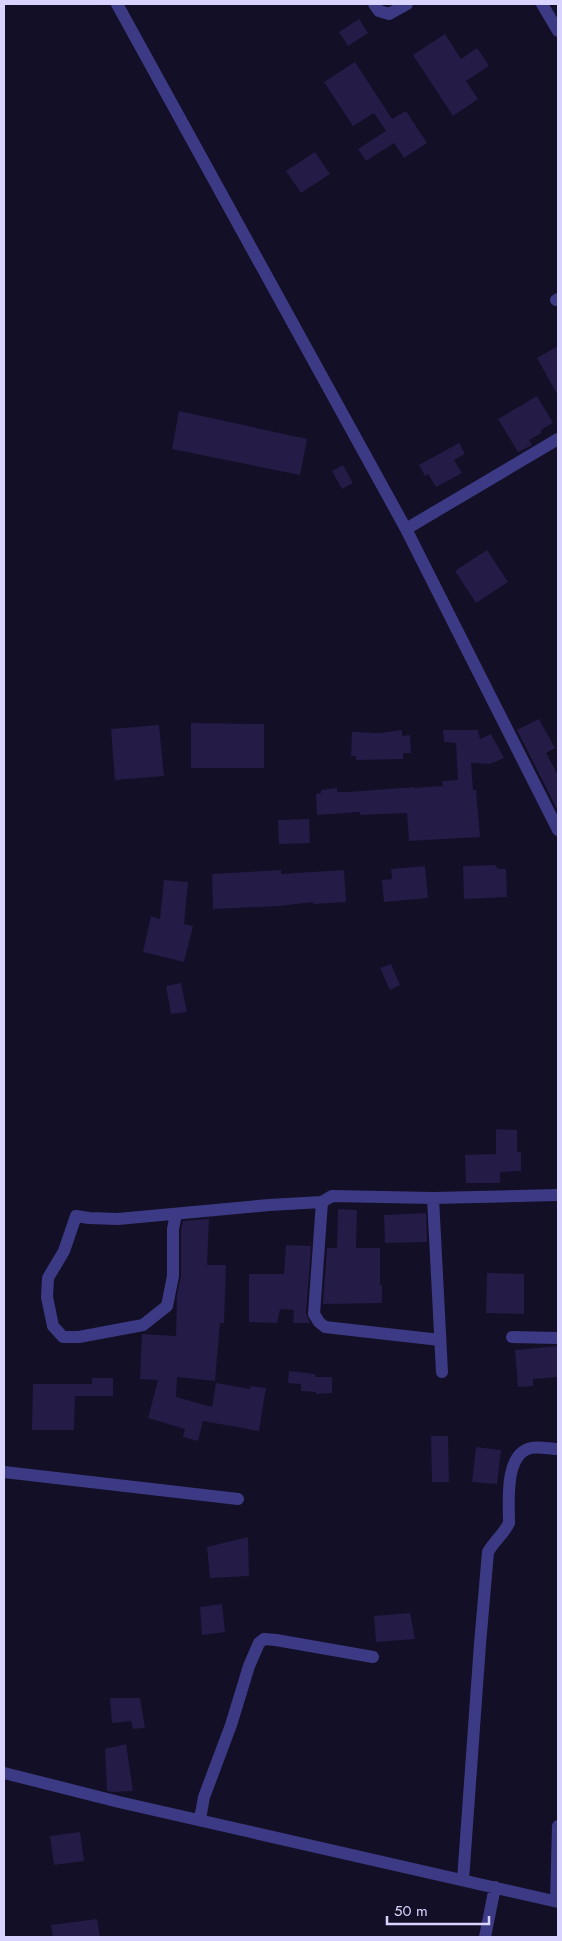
<svg xmlns="http://www.w3.org/2000/svg" width="562" height="1941" font-family="Jost,sans-serif">
<rect width="100%" height="100%" fill="#130f26"/>
<path fill="#241b47" d="M359,19L368,33L348,46L339,32Z
M445,34L461,59L477,48L489,66L466,81L478,99L453,116L413,55Z
M355,62L392,119L406,111L427,143L404,158L394,143L366,161L358,149L386,131L374,113L353,126L324,82Z
M315,152L330,174L301,193L286,171Z
M558,346V396L537,358Z
M537,396L553,423L542,429L540,434L529,440L532,445L518,452L498,419Z
M179,411L307,439L300,475L172,449Z
M459,443L465,454L454,460L462,473L436,487L428,474L425,476L419,465Z
M343,465L353,483L342,489L332,471Z
M487,550L508,582L476,603L455,571Z
M539,719L555,748L546,753L558,775V811L517,730Z
M191,723L264,724V768H191Z
M159,725L164,776L115,780L111,729Z
M402,730V736L410,735L411,753H403V759L356,760V756H351L352,732L379,733Z
M443,730H478L480,739L491,734L504,758L490,764L471,763L473,790H476L480,837L409,841L407,813L360,815V812L317,815L316,794L321,793V790L337,788V792H348L414,787V788L443,786L442,781L458,780L456,743L444,742Z
M309,819L310,843L279,844L278,820Z
M495,865L498,869H506L507,897L464,899L463,866Z
M425,866L428,898L384,902L382,880L392,879L391,869Z
M281,870V874L344,870L346,902L313,904V902L279,906L213,909L212,874Z
M164,880L188,882L184,924L193,926L184,962L143,952L151,916L160,919Z
M391,964L400,985L390,990L380,968Z
M181,983L187,1012L171,1014L166,986Z
M496,1129L517,1130V1152H521V1171L500,1172V1183H466L465,1155L496,1154Z
M338,1209L357,1210L356,1248H380V1285H382V1303L323,1304L327,1248H337Z
M426,1213L427,1242L385,1243L384,1215Z
M209,1219L207,1265H226L224,1323H220L215,1381L177,1377L176,1397L212,1407L216,1383L250,1389L251,1386L266,1388L259,1431L203,1421L198,1441L183,1437L185,1429L148,1418L158,1380L140,1379L142,1334L176,1336L177,1295L181,1276V1230L183,1221Z
M286,1245L311,1246L306,1313L310,1323H293L294,1310L280,1309L277,1323L249,1322V1274H284Z
M487,1273L524,1274V1314L486,1313Z
M558,1346V1377L533,1379V1386L518,1387L515,1350Z
M289,1371L315,1374V1377H332V1393L316,1394V1392L301,1391V1384L288,1383Z
M92,1378H113V1396H75L74,1430H32L33,1384H92Z
M431,1436H448L449,1482H432Z
M476,1447L501,1450L497,1484L472,1482Z
M248,1537L249,1576L210,1578L207,1547Z
M222,1604L225,1632L202,1635L200,1607Z
M410,1613L415,1639L376,1642L374,1616Z
M110,1698H140L145,1728L133,1729L131,1721L112,1723Z
M126,1744L133,1791L113,1792L107,1791L105,1749Z
M80,1832L84,1861L54,1865L50,1836Z
M97,1919L100,1937H53L51,1925Z"/>
<g fill="none" stroke-linecap="round" stroke-linejoin="round">
<path stroke="#3d3a85" stroke-width="12" d="M117,4L406,529L558,830
M374,4L379,11L389,14L407,4
M542,4L558,31
M556,300L558,299
M406,529L558,439
M433,1198L442,1372
M322,1202L314,1314L319,1322L325,1327L440,1340
M176,1214L173,1229V1276L167,1306L143,1325L79,1337H63L53,1326L47,1297L48,1278L64,1251L76,1216L89,1218L118,1219L269,1205L322,1202L332,1196L433,1198L558,1195
M512,1337L558,1338
M4,1472L238,1499
M4,1773L119,1802L558,1902
M200,1819L204,1797L231,1725L249,1666L259,1643L264,1639L276,1640L373,1657
M463,1880L480,1644L488,1552C494,1541 504,1534 509,1523C509,1503 504,1454 531,1448C539,1446 550,1449 558,1449
M556,1901L558,1826
M485,1937L495,1887"/>
</g>
<rect width="562" height="1941" fill="none" stroke="#d9d4ff" stroke-width="10"/>
<path d="M387 1916v8h102v-8" fill="none" stroke="#d9d4ff" stroke-width="2.5"/>
<text x="394" y="1916" font-size="15" fill="#d9d4ff" stroke="#130f26" stroke-width="4" paint-order="stroke">50 m</text>
</svg>
